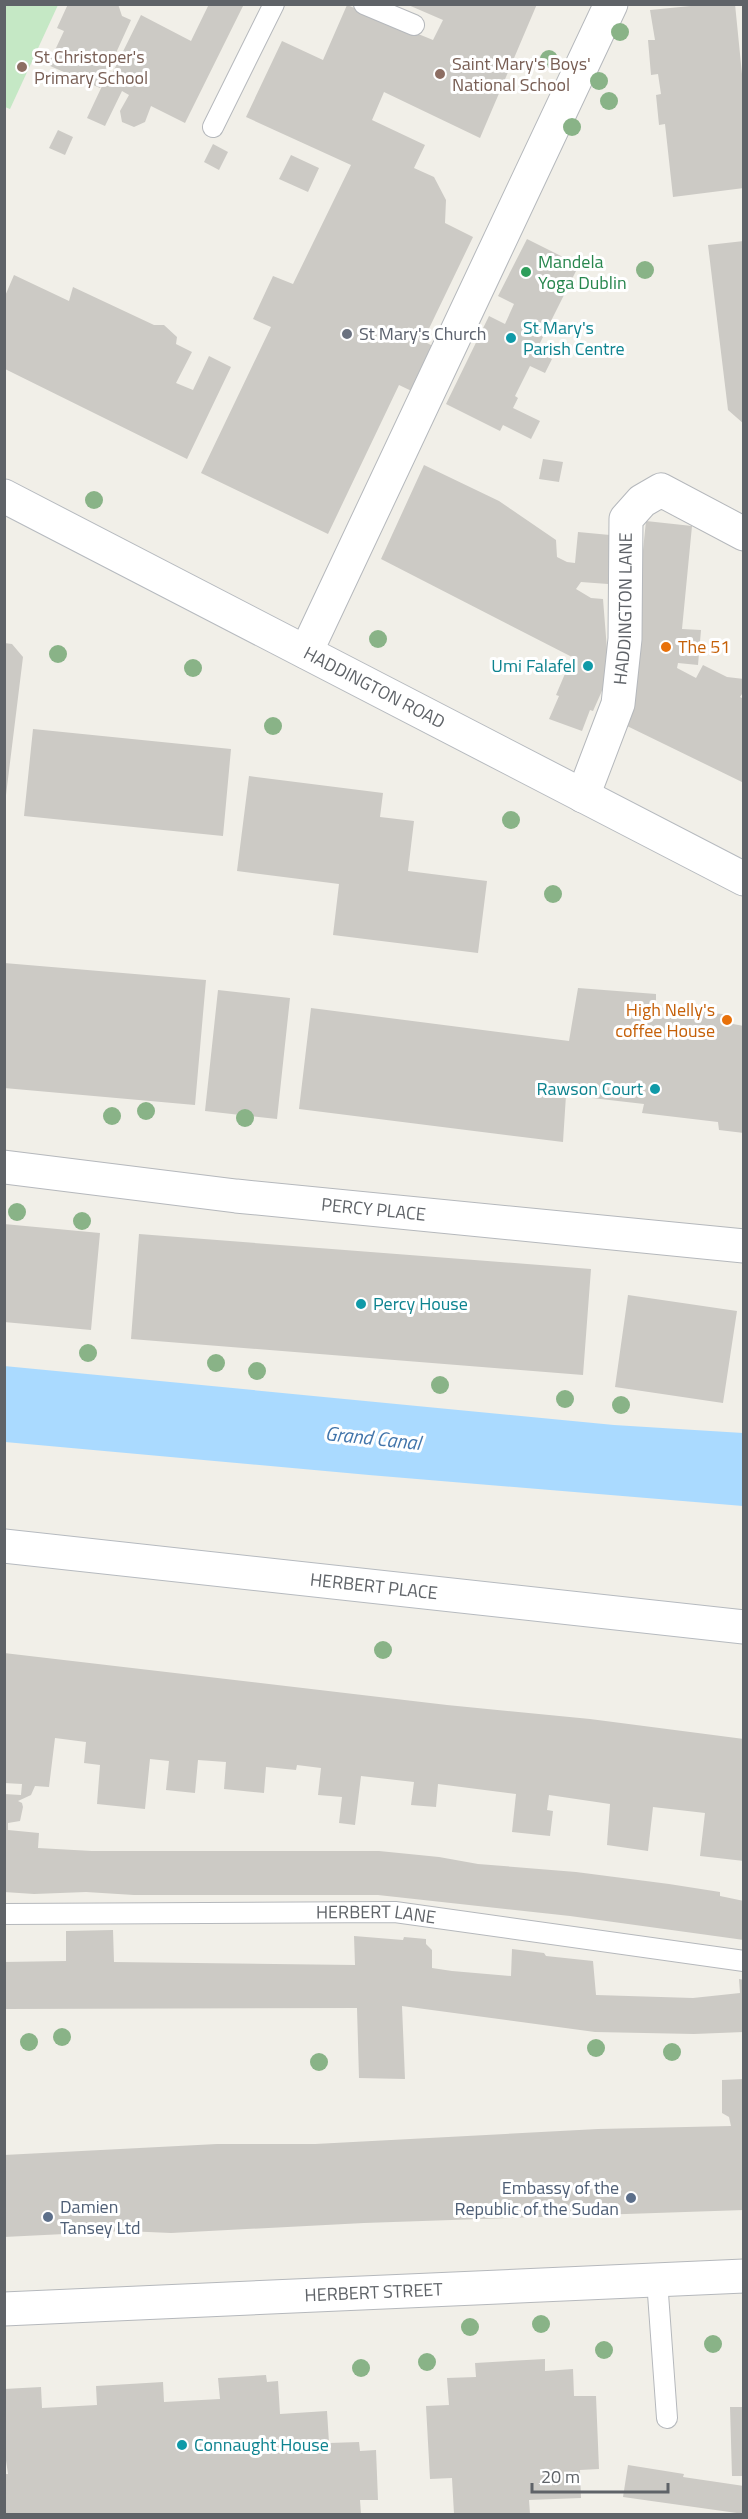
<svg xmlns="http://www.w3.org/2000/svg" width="748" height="2519" font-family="'Titillium Web',sans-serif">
<rect width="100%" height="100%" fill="#f1efe8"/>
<path fill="#c5e8c5" d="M5,4L58,5L10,109L5,107Z"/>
<path fill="#aadaff" d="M4,1366L614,1425L743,1433V1506L369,1475L5,1442Z"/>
<path fill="#cccac5" d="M68,4H118L122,16L131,20L100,88L48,65L64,31L57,28Z
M209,4H244L185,123L151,106L145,122L134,127L122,122L120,111L129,95L122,91L105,126L87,118L103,84H107L141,15L191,41Z
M406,4H537L480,138L384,92L372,120L425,145L414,168L434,177L446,200L445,223L473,237L423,341L441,350L420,395L399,385L328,534L201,473L271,327L253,319L273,276L293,284L351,165L246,117L282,41L323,60L347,5L433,40L443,20Z
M711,4H735L744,94V188L673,197L665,124L659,125L656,95L661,94L658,74L651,75L648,40H655L650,10Z
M58,130L73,137L65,155L49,148Z
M213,144L228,152L219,170L204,162Z
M291,155L319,168L308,192L279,179Z
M527,239L579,265L536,351L552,359L545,373L530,366L515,396L518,398L513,408L540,421L531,439L503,425L500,431L446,404L489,316L505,324L514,304L498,296Z
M744,241V424L728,410L708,245Z
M14,275L69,301L73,287L154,325H164L177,337L176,344L192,352L176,383L193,390L209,356L231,367L187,459L5,369V296Z
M543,459L563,462L559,482L539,479Z
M424,465L499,501L556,540L557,557L567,562L575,563L578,532L610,535L608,584L581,582L576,589L591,598L603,599L609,675L593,711L590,710L582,731L549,719L559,696L556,695L572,657L381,559Z
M646,521L692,526L682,629L701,630L698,665L678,663L677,668L696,678L703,665L727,677L744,679V691L740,697L744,699V783L625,725Z
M4,643L12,644L23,657L6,795Z
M33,729L231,749L223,836L24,816Z
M249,776L383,793L380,817L414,821L408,871L487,881L478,953L333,935L339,884L237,871Z
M4,963L206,980L195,1105L4,1088Z
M578,988L656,994V1007L732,1015L733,1024L744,1026V1133L719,1130L718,1122L642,1113L644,1104L566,1095L563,1142L299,1109L311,1008L569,1041Z
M218,990L290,998L277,1119L205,1111Z
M4,1224L100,1233L91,1330L4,1322Z
M139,1234L591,1269L583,1375L131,1339Z
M628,1295L737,1311L723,1403L615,1387Z
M4,1653L447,1705L590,1719L744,1739V1861L700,1856L705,1813L653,1807L648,1851L607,1845L610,1804L549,1795L547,1810L553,1811L550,1836L512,1832L516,1794L438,1784L436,1807L411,1805L414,1782L361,1776L355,1825L339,1823L342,1797L318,1795L321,1768L297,1765L296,1770L266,1767L264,1793L224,1789L226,1762L198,1760L195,1793L166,1790L169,1761L150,1759L145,1809L97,1804L100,1765L84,1763L86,1742L55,1738L49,1787L35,1786L31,1795L18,1801L22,1803L23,1807L20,1821L8,1823V1830L39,1833L38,1848L92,1851H379L439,1857L478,1864L576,1872L669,1884L720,1892V1896L744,1901V1940L570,1916L378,1895H134L86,1892L34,1894L4,1892V1794L21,1795L22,1784L4,1783Z
M113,1930L114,1962L355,1965L354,1936L403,1940L404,1937L426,1939V1944L432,1950V1968L452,1971L511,1976L512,1949L544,1953L546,1956L593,1961L596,1995L693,1998L740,1993L739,1979L744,1980V2032L694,2034L595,2032L402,2006L405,2079L359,2078L357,2008L4,2009V1962L66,1961V1931Z
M744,2079V2210L364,2223L171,2233L125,2231L4,2237V2155L217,2144H315L598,2129L731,2126L729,2117L722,2113V2080Z
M545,2359V2371L573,2369L574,2396H596L599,2469L580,2470L581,2498L529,2500L530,2514H454L452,2478L430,2479L426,2406L449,2405L447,2378L476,2377L475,2363Z
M266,2375L267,2382L278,2381L280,2414L327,2411L329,2443L359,2442L360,2451L376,2450L378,2500H360L361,2514H5V2474H8L4,2447V2389L41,2387L42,2408L97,2405L96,2386L163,2382L164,2402L220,2399L218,2378Z
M730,2407H744V2476H732Z
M628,2465L684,2474L683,2477L744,2486V2514L623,2497Z"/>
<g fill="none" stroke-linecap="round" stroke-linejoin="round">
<defs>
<g id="lane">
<path d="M364,4L414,25"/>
<path d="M213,127L274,4"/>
<path id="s1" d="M4,1914L395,1912L744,1961"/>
<path d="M657,2280L667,2418"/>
</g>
<g id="street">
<path d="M306,652L611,4"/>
<path id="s2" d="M583,796L618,704L625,639L626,519L642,501L661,490L744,534"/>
<path id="s3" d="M4,1167L236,1196L744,1246"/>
<path id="s4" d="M4,2309L744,2276"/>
</g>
<g id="secondary">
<path id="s5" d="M4,496L744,879"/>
<path id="s6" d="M4,1546L744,1627"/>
</g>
</defs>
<use href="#lane" stroke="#b5b8bc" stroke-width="22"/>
<use href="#street" stroke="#b5b8bc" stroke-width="35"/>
<use href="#secondary" stroke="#b6babf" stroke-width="35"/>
<use href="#lane" stroke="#fff" stroke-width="20"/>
<use href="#street" stroke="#fff" stroke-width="33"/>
<use href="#secondary" stroke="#fff" stroke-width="33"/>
</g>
<g fill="#89b387">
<circle cx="620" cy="32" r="9"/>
<circle cx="549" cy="59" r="9"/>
<circle cx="599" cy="81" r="9"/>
<circle cx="609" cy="101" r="9"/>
<circle cx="572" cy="127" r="9"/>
<circle cx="645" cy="270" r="9"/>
<circle cx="94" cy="500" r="9"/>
<circle cx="378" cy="639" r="9"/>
<circle cx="58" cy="654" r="9"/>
<circle cx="193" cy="668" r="9"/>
<circle cx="273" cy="726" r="9"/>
<circle cx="511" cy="820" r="9"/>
<circle cx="553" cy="894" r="9"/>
<circle cx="146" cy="1111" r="9"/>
<circle cx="112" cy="1116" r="9"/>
<circle cx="245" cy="1118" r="9"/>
<circle cx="17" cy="1212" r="9"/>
<circle cx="82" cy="1221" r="9"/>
<circle cx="88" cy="1353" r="9"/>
<circle cx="216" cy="1363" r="9"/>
<circle cx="257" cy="1371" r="9"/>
<circle cx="440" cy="1385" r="9"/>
<circle cx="565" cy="1399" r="9"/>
<circle cx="621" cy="1405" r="9"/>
<circle cx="383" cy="1650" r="9"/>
<circle cx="62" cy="2037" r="9"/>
<circle cx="29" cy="2042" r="9"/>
<circle cx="596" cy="2048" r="9"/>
<circle cx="672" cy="2052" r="9"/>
<circle cx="319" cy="2062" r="9"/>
<circle cx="541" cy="2324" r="9"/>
<circle cx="470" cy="2327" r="9"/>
<circle cx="713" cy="2344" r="9"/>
<circle cx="604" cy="2350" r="9"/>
<circle cx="427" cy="2362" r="9"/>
<circle cx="361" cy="2368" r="9"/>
</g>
<g fill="#8d6e63" stroke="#fff" stroke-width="2">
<circle cx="22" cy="67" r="6"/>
<circle cx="440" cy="74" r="6"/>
</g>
<circle fill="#2e9e5b" stroke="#fff" stroke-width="2" cx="526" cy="272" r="6"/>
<circle fill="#6b7280" stroke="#fff" stroke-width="2" cx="347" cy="334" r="6"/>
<g fill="#0f9aa8" stroke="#fff" stroke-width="2">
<circle cx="511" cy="338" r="6"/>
<circle cx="588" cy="666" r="6"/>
<circle cx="655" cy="1089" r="6"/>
<circle cx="361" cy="1304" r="6"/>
<circle cx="182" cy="2445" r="6"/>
</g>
<g fill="#e8710a" stroke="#fff" stroke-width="2">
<circle cx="666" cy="647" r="6"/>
<circle cx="727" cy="1020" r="6"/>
</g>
<g fill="#5c6f8a" stroke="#fff" stroke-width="2">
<circle cx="631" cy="2198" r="6"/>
<circle cx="48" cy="2217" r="6"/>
</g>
<g text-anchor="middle" stroke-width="6" stroke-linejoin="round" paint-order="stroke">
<g font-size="18" fill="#785e54" stroke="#fff" text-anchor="start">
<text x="34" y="63">St Christoper's<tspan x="34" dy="21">Primary School</tspan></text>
<text x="452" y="70">Saint Mary's Boys'<tspan x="452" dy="21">National School</tspan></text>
</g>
<g font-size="18" fill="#27864d" stroke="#fff" text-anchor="start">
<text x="538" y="268">Mandela<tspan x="538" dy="21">Yoga Dublin</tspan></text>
</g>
<g font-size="18" fill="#0d838f" stroke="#fff" text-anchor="start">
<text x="523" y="334">St Mary's<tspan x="523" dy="21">Parish Centre</tspan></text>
<text x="576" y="672" text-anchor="end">Umi Falafel</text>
<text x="643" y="1095" text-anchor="end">Rawson Court</text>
<text x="373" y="1310">Percy House</text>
<text x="194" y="2451">Connaught House</text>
</g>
<g font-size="18" fill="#5b616d" stroke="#fff" text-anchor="start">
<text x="359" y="340">St Mary's Church</text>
</g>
<g font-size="18" fill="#5f6368" stroke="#fff">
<text dy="6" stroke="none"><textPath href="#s2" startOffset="194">HADDINGTON LANE</textPath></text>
<text dy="6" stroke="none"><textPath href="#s5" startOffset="417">HADDINGTON ROAD</textPath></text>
<text dy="6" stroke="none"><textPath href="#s3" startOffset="372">PERCY PLACE</textPath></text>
<text dy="6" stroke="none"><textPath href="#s6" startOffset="372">HERBERT PLACE</textPath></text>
<text dy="6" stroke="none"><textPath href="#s1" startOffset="372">HERBERT LANE</textPath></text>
<text dy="6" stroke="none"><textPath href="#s4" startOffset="370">HERBERT STREET</textPath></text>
</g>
<g font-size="18" fill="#c56008" stroke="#fff" text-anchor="start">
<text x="678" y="653">The 51</text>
<text x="715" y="1016" text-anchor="end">High Nelly's<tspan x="715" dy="21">coffee House</tspan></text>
</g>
<g font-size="18" fill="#4e5e75" stroke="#fff" text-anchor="end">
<text x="619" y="2194">Embassy of the<tspan x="619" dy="21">Republic of the Sudan</tspan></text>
<text x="60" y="2213" text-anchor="start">Damien<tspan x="60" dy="21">Tansey Ltd</tspan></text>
</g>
<g font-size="20" font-style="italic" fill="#4174aa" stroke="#fff">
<text transform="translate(373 1438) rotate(6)" y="7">Grand Canal</text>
</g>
</g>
<rect width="748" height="2519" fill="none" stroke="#5f6368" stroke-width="12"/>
<path d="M532 2483v9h136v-9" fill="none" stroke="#5f6368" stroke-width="3"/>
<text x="541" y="2483" font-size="18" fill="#5f6368" stroke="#ffffff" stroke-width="4.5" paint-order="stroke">20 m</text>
</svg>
